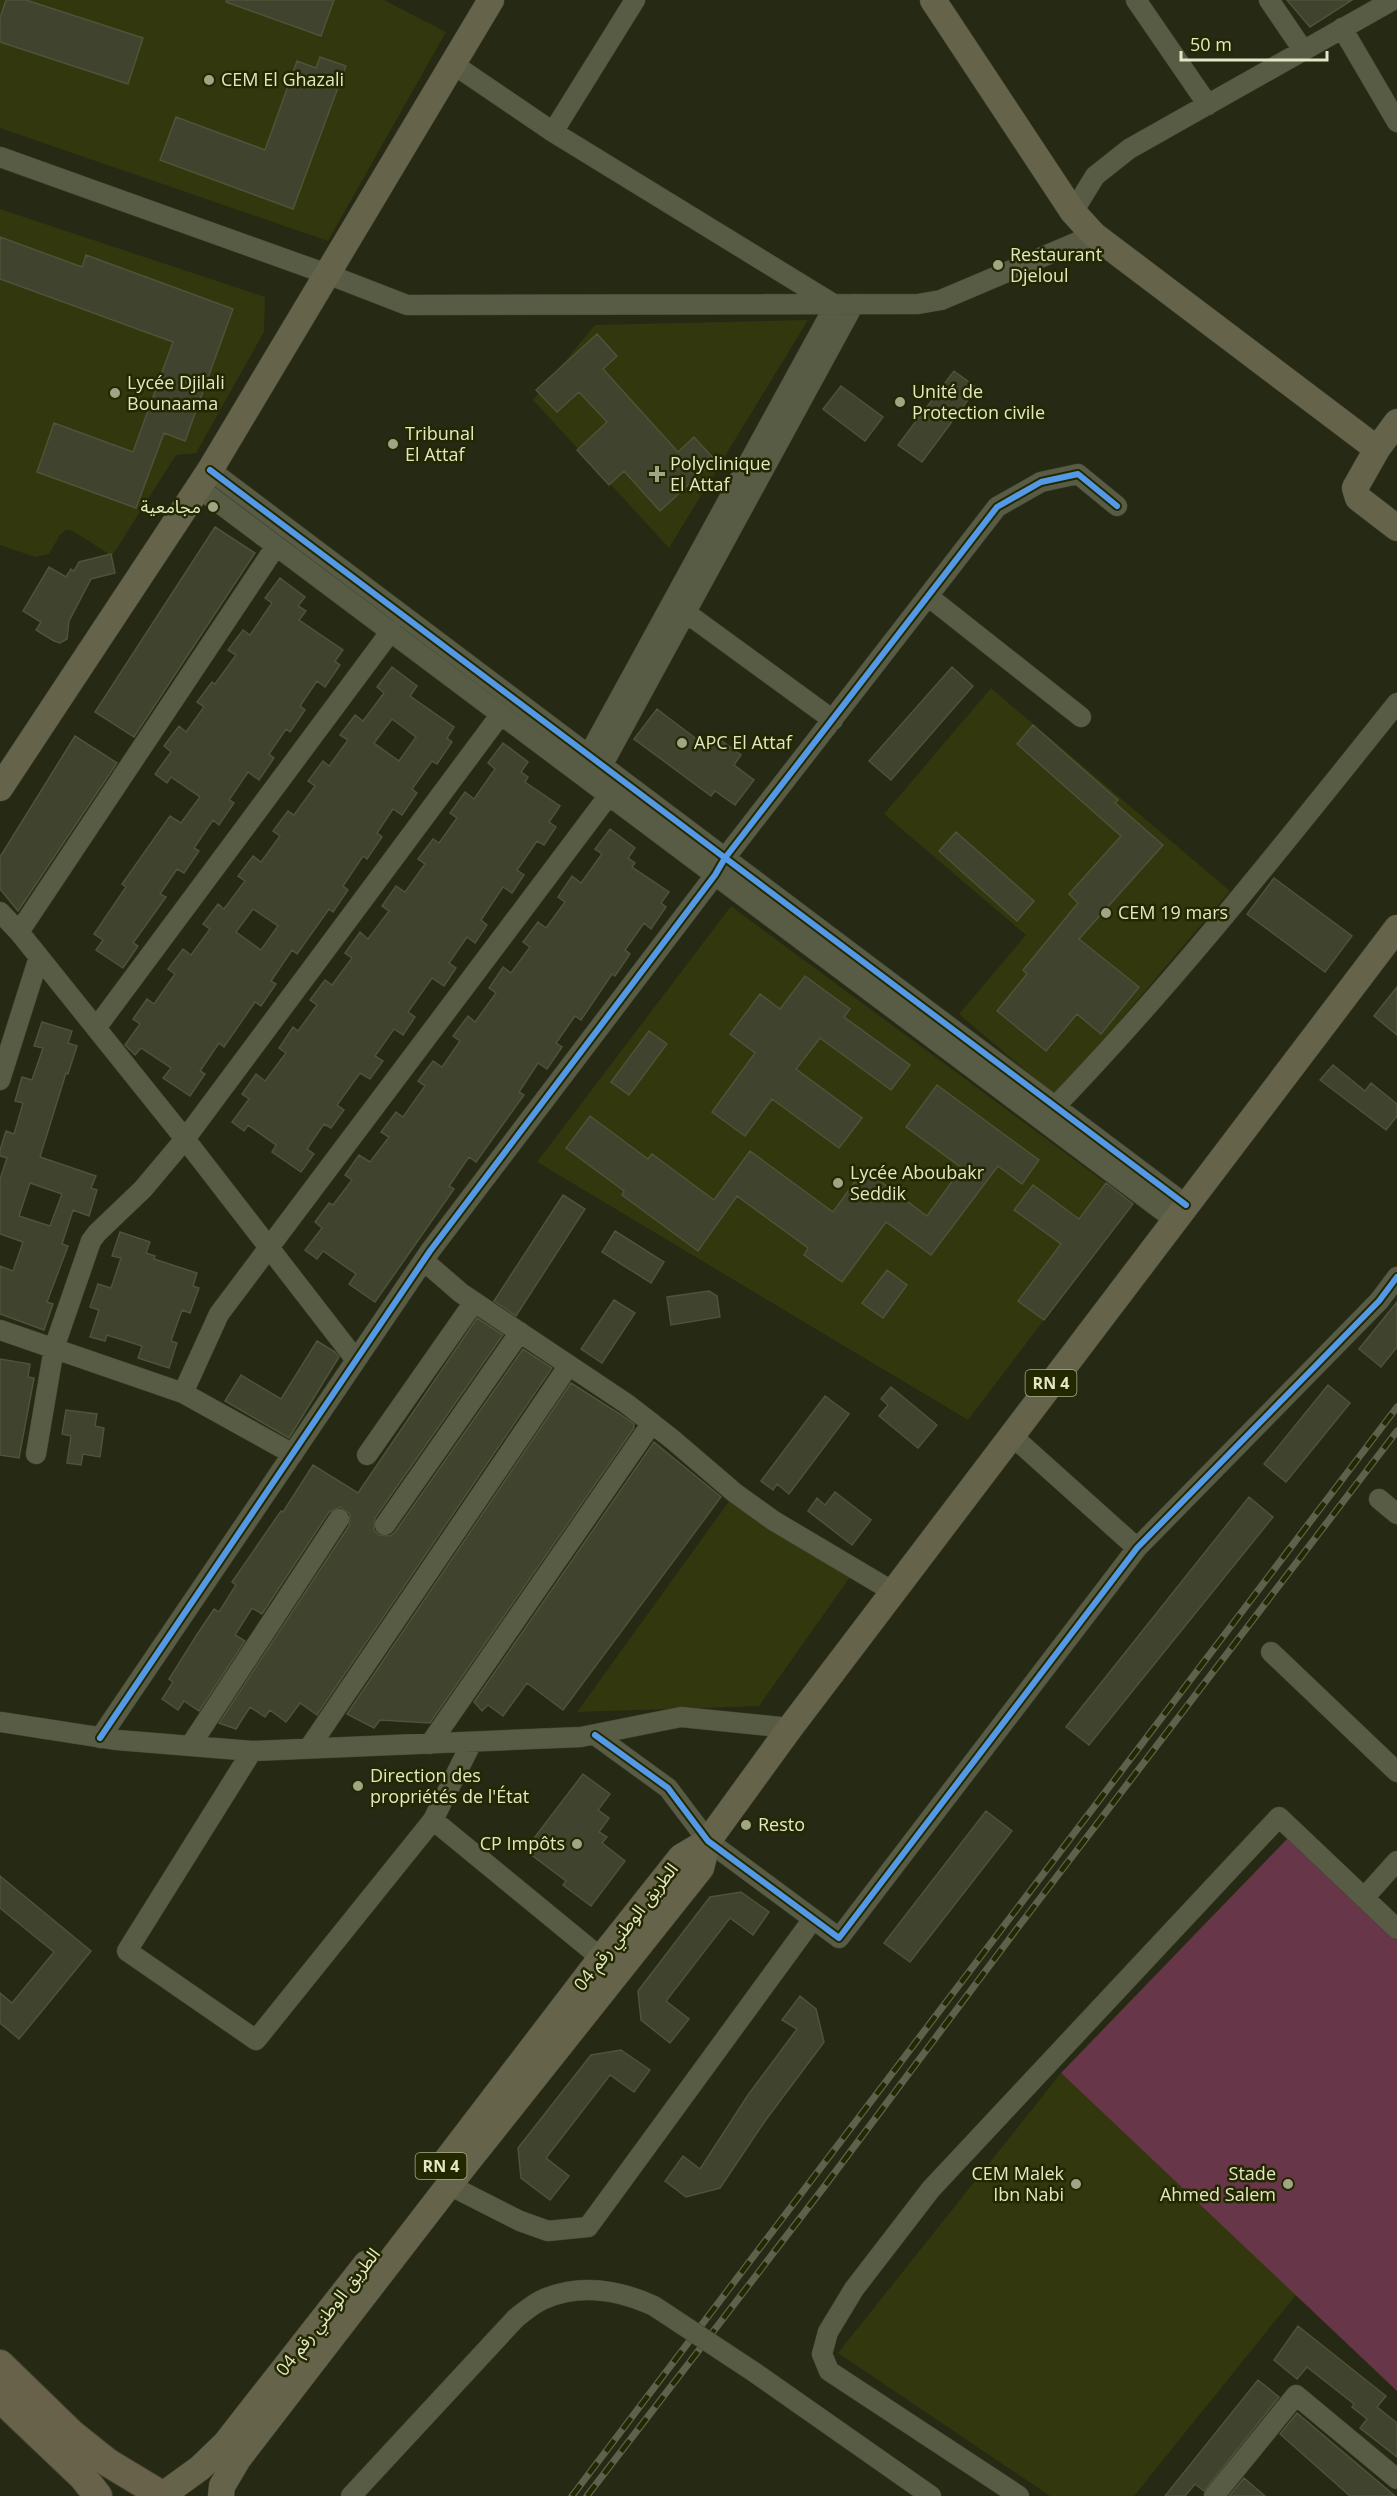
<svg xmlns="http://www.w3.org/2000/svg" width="1397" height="2496" font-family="'Open Sans','Noto Sans Arabic',sans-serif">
<rect width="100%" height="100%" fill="#262913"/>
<path fill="#33370d" d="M0,0H384L446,32L328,241L0,128Z
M0,209L265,297L264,332L196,453L176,455L112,556L73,531L66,530L60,535L49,554L35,557L0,545Z
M808,320L669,548L533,400L595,325Z
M991,688L1230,891L1056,1096L959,1014L1026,935L884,814Z
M731,906L1133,1203L968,1420L537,1162Z
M735,1493L855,1570L759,1706L577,1712Z
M1061,2073L1296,2295L1134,2496H1050L838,2353Z"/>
<path fill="#673648" d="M1288,1838L1397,1940V2391L1061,2073Z"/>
<path fill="#40432d" stroke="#4f5339" stroke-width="1.5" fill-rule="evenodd" d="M6,0H26L143,38L128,84L0,42V18Z
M227,0H334L321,36L226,2Z
M1287,0H1352L1310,27Z
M320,57L346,66L293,209L160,160L176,117L265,150L297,61L316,68Z
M0,237L82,267L86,255L233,309L185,441L164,433L136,508L37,472L54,423L133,452L173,342L0,279Z
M597,334L617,356L603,369L678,452L694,437L715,460L660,511L624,471L609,485L577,450L607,422L579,392L557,412L536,390Z
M954,371L977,388L922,462L898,445Z
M841,386L883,417L865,441L823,409Z
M215,527L255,553L134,737L95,712Z
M111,554L115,573L91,579L69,621L67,639L60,643L54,641L36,630L41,622L23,611L49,567L66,577L71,569L74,571L79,562Z
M280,578L305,597L298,606L306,611L299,620L343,650L335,661L340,665L325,687L317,681L300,706L305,710L290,732L286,729L269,754L274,758L259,780L248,772L229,800L234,803L219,825L213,820L194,848L199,851L184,873L177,869L160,894L166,897L133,943L138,946L123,968L96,950L103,940L94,934L126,887L122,884L170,816L181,823L200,797L171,777L167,783L155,774L171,752L164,746L179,726L186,732L204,707L197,702L212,682L215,684L236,655L228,650L243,630L250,635L272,603L265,598Z
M392,667L417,686L410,696L454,727L447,738L452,742L437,764L432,761L412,789L417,793L402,815L393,809L377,833L382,837L367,859L363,856L343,886L348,890L333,912L329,909L297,954L292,950L271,981L276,984L261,1006L255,1002L224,1047L219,1043L200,1071L205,1074L190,1096L163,1078L171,1068L141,1048L135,1055L125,1045L140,1024L133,1019L147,999L154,1004L175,974L168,969L183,949L191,955L210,929L203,924L218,904L224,909L245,881L238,876L253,856L261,862L280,836L273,831L288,811L294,815L315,786L308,781L323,761L329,766L348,740L340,735L355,715L363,721L384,693L377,687ZM392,719L416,737L399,761L374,743ZM253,909L278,926L261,950L236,932Z
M952,667L973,686L891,780L869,761Z
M657,709L707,747L715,736L741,755L734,765L754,780L735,805L715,791L711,796L634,739Z
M1033,725L1118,800L1115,803L1163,845L1079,939L1139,987L1101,1034L1077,1014L1046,1051L997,1011L1027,974L1023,970L1078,903L1069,894L1121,836L1017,744Z
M75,736L117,763L18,911L0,889V857Z
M503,743L528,762L521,772L528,777L525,782L560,806L549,822L556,827L544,845L537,841L517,870L524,875L512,893L503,887L481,920L487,925L475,943L467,937L449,963L456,968L444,986L432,978L408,1012L415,1017L403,1035L394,1029L375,1056L383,1061L370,1079L360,1073L337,1105L344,1110L331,1128L324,1124L307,1149L314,1154L301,1172L272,1152L276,1145L248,1125L244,1131L232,1122L249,1099L242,1094L256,1074L265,1081L286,1053L279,1048L293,1027L298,1031L317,1005L310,1000L325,980L332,985L352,958L345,953L360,932L368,939L389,911L382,906L396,886L405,892L425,864L418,859L433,839L439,843L457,818L450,813L465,792L474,799L495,769L488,763Z
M610,829L635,848L628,858L635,863L632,867L669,892L661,903L666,907L651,929L644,923L625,950L630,954L615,976L612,974L581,1020L575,1016L556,1043L562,1047L547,1069L538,1063L519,1092L524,1095L476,1162L469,1157L449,1186L454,1189L375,1302L349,1284L356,1274L323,1251L317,1259L305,1250L322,1228L315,1222L329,1203L333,1205L352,1180L345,1175L359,1155L370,1162L389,1137L381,1132L396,1112L403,1117L425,1086L418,1081L433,1061L442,1067L460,1041L453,1036L468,1016L475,1022L496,993L489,988L503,967L511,973L530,947L523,942L538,922L546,928L565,902L558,897L572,876L581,883L602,854L595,849Z
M956,832L1034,901L1017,921L939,851Z
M1274,878L1352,936L1325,972L1247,914Z
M805,976L850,1009L844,1017L910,1065L891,1090L820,1038L796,1069L862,1118L839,1148L772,1099L745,1136L712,1112L755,1053L730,1034L760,994L780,1009Z
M1397,987V1035L1374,1016Z
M42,1022L72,1031L68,1043L77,1046L68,1074L66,1073L40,1157L96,1176L91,1188L97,1190L89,1216L73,1210L62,1244L68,1246L47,1302L53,1304L44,1330L0,1314V1266L13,1271L23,1242L0,1234V1179L7,1158L0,1156V1150L6,1131L14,1134L23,1103L15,1101L22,1077L32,1080L43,1048L34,1046ZM30,1183L62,1194L50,1226L19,1216Z
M649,1031L667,1044L629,1095L611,1082Z
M1333,1065L1365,1091L1371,1083L1397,1104V1116L1386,1130L1320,1080Z
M937,1085L1039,1160L1022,1184L998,1166L931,1255L886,1222L842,1282L804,1255L808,1248L737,1196L698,1251L622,1195L624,1191L566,1148L590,1116L648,1159L652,1154L714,1200L750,1151L833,1212L864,1169L927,1216L962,1168L906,1127Z
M1106,1183L1133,1204L1044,1320L1018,1301L1061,1244L1014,1210L1033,1185L1079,1219Z
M563,1195L585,1209L516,1316L494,1301Z
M615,1231L664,1262L651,1283L602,1252Z
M120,1232L150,1242L146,1253L155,1256L154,1259L197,1273L193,1286L199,1288L190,1313L182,1310L171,1341L177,1343L169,1368L138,1358L142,1346L107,1335L105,1341L90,1337L99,1310L90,1307L98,1284L111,1288L121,1258L112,1256Z
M887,1270L907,1285L883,1318L862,1303Z
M709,1291L717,1296L720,1317L671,1325L667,1297Z
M614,1300L635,1313L602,1363L581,1349Z
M1397,1302V1347L1381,1367L1359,1349Z
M477,1318L503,1335L375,1518L374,1530L379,1535L390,1536L395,1532L523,1349L552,1368L317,1715L300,1703L286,1722L270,1710L265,1717L250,1707L236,1729L219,1723L349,1526L350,1514L340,1507L329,1512L262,1614L252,1608L235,1635L245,1641L199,1711L184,1701L178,1710L162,1699L173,1682L169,1679L198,1633L214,1609L219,1612L236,1585L232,1582L281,1511L283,1512L313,1465L358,1493Z
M317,1341L335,1352L339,1357L289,1438L225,1401L241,1375L281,1399Z
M0,1359L30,1364L28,1377L34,1378L19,1458L0,1455Z
M571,1383L620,1414L634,1424V1428L430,1723L380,1720L374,1728L347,1714Z
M1328,1385L1350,1403L1286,1482L1264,1464Z
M891,1387L937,1425L918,1448L879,1416L888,1405L881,1399Z
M825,1396L849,1414L789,1494L777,1484L773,1490L761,1481Z
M66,1410L97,1414L95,1426L104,1428L100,1457L83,1454L81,1465L67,1463L71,1436L62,1434Z
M654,1442L721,1497L563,1710L527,1683L503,1716L488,1705L482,1711L474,1702Z
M835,1492L871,1520L852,1545L808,1511L817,1498L825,1505Z
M1249,1497L1273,1517L1089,1745L1066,1727Z
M583,1774L610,1794L598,1810L609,1818L599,1832L607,1837L602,1843L625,1861L591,1906L563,1885L566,1881L525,1850Z
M986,1811L1012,1831L910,1962L884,1943Z
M0,1876L91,1951L19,2039L0,2023V1993L12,2003L54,1952L0,1908Z
M741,1892L769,1912L753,1935L730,1918L666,2001L689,2019L670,2043L641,2020L638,1991L710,1897Z
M800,1996L816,2009L824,2042L765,2121L720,2188L686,2197L665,2181L683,2156L700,2169L748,2095L797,2029L782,2020Z
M621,2050L650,2070L634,2092L610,2075L546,2158L569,2176L550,2200L521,2178L518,2148L591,2055Z
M1298,2326L1386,2396L1377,2407L1397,2423V2457L1360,2428L1367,2419L1352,2407L1354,2404L1307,2367L1297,2379L1274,2360Z
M1258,2380L1279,2397L1204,2491L1195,2484L1185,2496H1165Z
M1297,2413L1395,2496H1350L1280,2434Z
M1244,2478L1265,2496H1229Z"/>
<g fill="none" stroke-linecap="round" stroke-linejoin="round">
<defs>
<path id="minor" d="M1136,0L1208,105
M1269,0L1303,50
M1342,28L1397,122
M453,64L553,132L835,305L582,767
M553,132L635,0
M0,157L327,274L407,305L918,304L941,300L1094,235
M1073,212L1095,176L1129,149L1393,0
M210,470L1186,1205
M199,488L1175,1220
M929,597L1081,717
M685,612L833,720
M597,775L854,304
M0,912L19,932L185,1139L356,1360
M19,932L276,546
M96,1028L391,631
M0,1080L39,957
M1047,1115C1173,985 1284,844 1397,703
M424,1261L461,1293L627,1404L672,1439L735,1493L774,1521L892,1591
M0,1330L183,1393L293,1454
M183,1393L219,1314L609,795
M1011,1435L1137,1548
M36,1454L54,1348L91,1241L97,1233L143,1189L185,1139L501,714
M367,1455L474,1302
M1379,1499L1397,1514
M385,1525L520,1332
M1271,1652L1397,1772
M0,1722L117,1740L252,1751L581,1737L681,1717L790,1728
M595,1735L668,1788L708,1841L839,1938L1137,1548L1379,1301L1397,1277
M100,1738L430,1251L715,875L725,858L997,507L1041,482L1078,474L1117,506
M430,1744L652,1423
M190,1746L339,1519
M309,1748L569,1365
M252,1751L127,1951L256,2040L433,1820L472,1742
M433,1820L601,1958
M1364,1898L1397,1861
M449,2185L520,2221L548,2231L588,2227L813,1919
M754,2372L931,2496
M351,2496L516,2318C525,2311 534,2303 544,2299C581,2283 619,2290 654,2306
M1019,2496L829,2371L822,2354L828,2332L854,2289L931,2189L1279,1817L1397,1929
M1214,2496L1296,2395L1397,2479"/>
<path id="major" d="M933,0L1073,212L1094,235L1377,449
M1397,422L1377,449L1355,488L1358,498L1397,528
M0,788L210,470L491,0
M445,2162L601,1958L681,1857L708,1841
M171,2489L200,2468L225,2444L366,2264
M221,2496L222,2486L238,2459L449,2185L701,1868L708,1841L790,1728L1397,928"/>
<path id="highway" d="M0,2364L72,2434L107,2462L155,2491
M0,2398L83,2477L98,2496"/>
</defs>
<use href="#minor" stroke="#424532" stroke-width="21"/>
<use href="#major" stroke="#424532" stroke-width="27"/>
<use href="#highway" stroke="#424532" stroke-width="30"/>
<use href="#minor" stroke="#595c44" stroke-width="20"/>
<use href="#major" stroke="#66634b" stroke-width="26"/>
<use href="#highway" stroke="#68624b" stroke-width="28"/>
<defs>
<path id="rail" d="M572,2496L1397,1407
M587,2496L824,2187L1016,1930L1397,1431"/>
</defs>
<use href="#rail" stroke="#5e614c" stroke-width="7"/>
<use href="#rail" stroke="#242801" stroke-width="4.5" stroke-dasharray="14" stroke-linecap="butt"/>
<defs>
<path id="minor-bridge" d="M654,2306L754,2372"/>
</defs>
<use href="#minor-bridge" stroke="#424532" stroke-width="21" stroke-linecap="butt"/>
<use href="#minor-bridge" stroke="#595c44" stroke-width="20"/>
<defs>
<path id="cycleway" d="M210,470L1186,1205
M595,1735L668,1788L708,1841L839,1938L1137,1548L1379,1301L1397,1277
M100,1738L430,1251L715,875L725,858L997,507L1041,482L1078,474L1117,506"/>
</defs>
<use href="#cycleway" stroke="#242801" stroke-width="10"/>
<use href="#cycleway" stroke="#5399e6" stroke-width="6"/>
</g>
<g fill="#a0a585" stroke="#242801" stroke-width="2">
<circle cx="209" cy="80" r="6"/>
<circle cx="998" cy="265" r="6"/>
<circle cx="115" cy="393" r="6"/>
<circle cx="900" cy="402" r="6"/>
<circle cx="393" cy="444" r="6"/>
<path d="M654 465h6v6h6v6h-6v6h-6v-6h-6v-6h6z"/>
<circle cx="213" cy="507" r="6"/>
<circle cx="682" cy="743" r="6"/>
<circle cx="1106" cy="913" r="6"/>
<circle cx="838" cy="1183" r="6"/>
<circle cx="358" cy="1786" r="6"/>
<circle cx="746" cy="1825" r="6"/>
<circle cx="577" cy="1844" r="6"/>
<circle cx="1076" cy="2184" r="6"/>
<circle cx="1288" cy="2184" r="6"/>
</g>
<g text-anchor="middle" stroke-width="5" stroke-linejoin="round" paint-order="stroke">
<g fill="#242801" stroke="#a9ae89" stroke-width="1.5">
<rect x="1025.5" y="1370" width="51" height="26" rx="4.5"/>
<rect x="415.5" y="2153" width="51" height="26" rx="4.5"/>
</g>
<g font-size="16" font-weight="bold" fill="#e2e8c3">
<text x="1051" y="1389">RN 4</text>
<text x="441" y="2172">RN 4</text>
</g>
<g font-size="18" fill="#e2e8c3" stroke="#242801" text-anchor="start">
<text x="221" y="86">CEM El Ghazali</text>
<text x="1010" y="261">Restaurant<tspan x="1010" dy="21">Djeloul</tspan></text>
<text x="127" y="389">Lycée Djilali<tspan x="127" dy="21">Bounaama</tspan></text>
<text x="912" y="398">Unité de<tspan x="912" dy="21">Protection civile</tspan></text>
<text x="405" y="440">Tribunal<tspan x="405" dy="21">El Attaf</tspan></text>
<text x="670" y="470">Polyclinique<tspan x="670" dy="21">El Attaf</tspan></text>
<text x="201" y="513" text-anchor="end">مجامعية</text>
<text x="694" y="749">APC El Attaf</text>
<text x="1118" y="919">CEM 19 mars</text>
<text x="850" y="1179">Lycée Aboubakr<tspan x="850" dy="21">Seddik</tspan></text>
<text x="370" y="1782">Direction des<tspan x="370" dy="21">propriétés de l'État</tspan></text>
<text x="758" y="1831">Resto</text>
<text x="565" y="1850" text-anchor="end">CP Impôts</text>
<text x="1064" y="2180" text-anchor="end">CEM Malek<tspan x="1064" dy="21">Ibn Nabi</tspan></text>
<text x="1276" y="2180" text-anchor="end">Stade<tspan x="1276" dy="21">Ahmed Salem</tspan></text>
</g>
<g font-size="18" fill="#e2e8c3" stroke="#242801">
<text transform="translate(626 1927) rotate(-52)" y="6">الطريق الوطني رقم 04</text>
<text transform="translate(328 2312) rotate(-52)" y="6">الطريق الوطني رقم 04</text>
</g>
</g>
<path d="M1181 51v9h146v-9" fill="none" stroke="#e2e8c3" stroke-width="3"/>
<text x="1190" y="51" font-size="18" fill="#e2e8c3" stroke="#242801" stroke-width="4.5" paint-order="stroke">50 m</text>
</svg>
